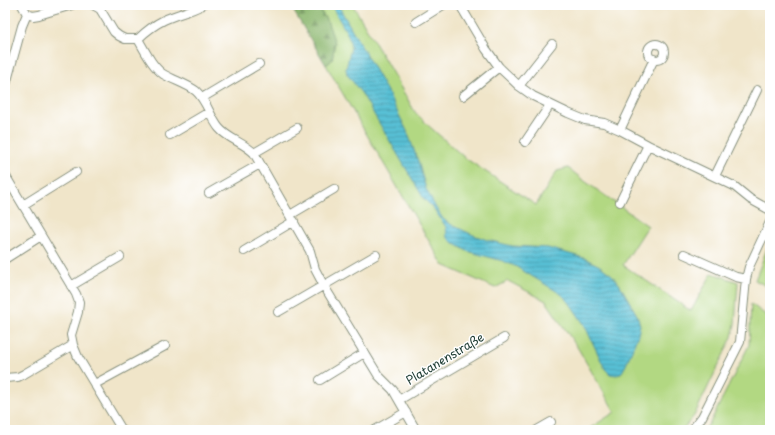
<svg xmlns="http://www.w3.org/2000/svg" width="775" height="435" font-family="'Playpen Sans',sans-serif">
<defs>
<pattern id="forest-firs" width="22" height="20" patternUnits="userSpaceOnUse"><rect width="22" height="20" fill="#8db870"/><path d="M5 1l3.5 6h-7zM16 11l3.5 6h-7z" fill="#73975d"/></pattern>
<pattern id="water-rules" width="6" height="5" patternUnits="userSpaceOnUse"><rect width="6" height="5" fill="#58c0d5"/><path d="M0 2.5h6" fill="none" stroke="#489dae"/></pattern>
</defs>
<rect width="100%" height="100%" fill="#fff"/>
<filter id="ink" filterUnits="userSpaceOnUse"><feTurbulence type="fractalNoise" baseFrequency=".025" numOctaves="2"/><feDisplacementMap in="SourceGraphic" scale="8" xChannelSelector="R" yChannelSelector="G"/><feConvolveMatrix kernelMatrix="1 2 1 2 8 2 1 2 1" color-interpolation-filters="sRGB"/></filter>
<filter id="wash" filterUnits="userSpaceOnUse"><feTurbulence type="fractalNoise" baseFrequency=".012" numOctaves="4" result="noise"/><feDisplacementMap in="SourceGraphic" scale="16" xChannelSelector="R" yChannelSelector="G"/><feGaussianBlur stdDeviation="0.9" result="paint"/><feColorMatrix in="noise" values="0 0 0 0 0 0 0 0 0 0 0 0 0 0 0 0 0 1.4 0 .05"/><feComposite in="paint" operator="in"/></filter>
<g filter="url(#wash)">
<rect width="100%" height="100%" fill="#f0e5c9"/>
<path fill="#b2d882" stroke="#688a5b" d="M317,5H353L415,112L430,127L465,158L536,205L557,171L568,168L586,182L648,226L623,265L691,311L712,273L738,282L735,324L732,337L694,416L682,430H587L615,412L579,350L546,301L508,281L495,288L443,265L326,65L332,60L328,23Z
M770,241V288L755,280Z
M751,304L770,318V430H704L710,423L749,345Z"/>
<path fill="url(#forest-firs)" stroke="#567a52" d="M290,5H317L328,23L335,43L332,60L326,65Z"/>
<path fill="url(#water-rules)" stroke="#3c7e84" d="M331,5H338L389,95L407,131L418,161L426,189L436,208L443,219L450,224L471,234L487,240L512,246L548,248L584,258L600,266L612,275L620,285L637,315L640,325L638,335L626,365L622,372L617,375L610,374L605,369L584,324L569,302L561,294L515,266L503,261L467,251L452,242L447,237L446,227L434,209L424,199L362,94L347,74L346,69L351,48L350,42L348,35Z"/>
</g>
<g filter="url(#ink)">
<g fill="none" stroke-linecap="round" stroke-linejoin="round">
<defs>
<path id="minor" d="M22,5L27,14
M93,5L100,9L114,32L119,36L125,39H138
M460,5L486,49L499,67L519,86L533,96L568,113L585,120L604,123L620,130L648,145L734,186L750,199L770,210
M27,14L33,16L39,15L72,5
M416,22L443,5
M138,39C145,51 152,66 163,74C173,80 187,84 196,91C207,101 210,117 219,128C228,139 243,142 254,153L310,251L315,269L324,286L378,375L393,390L416,430
M138,39C146,31 154,25 164,20C176,14 190,12 202,5
M648 52a8 8 0 1 1 16 0a8 8 0 1 1-16 0Z
M519,86L552,44
M5,88L22,26L27,14
M463,96L499,67
M202,98L259,64
M620,130L654,59
M170,135L209,112
M525,142L550,105
M254,153L297,128
M5,175L76,294L79,302L78,312L71,335L73,345L78,357L122,430
M715,176L757,90
M209,193L260,164
M620,202L648,145
M23,205L76,172
M290,215L334,189
M244,251L294,221
M684,254L736,277L746,279
M5,259L41,236
M71,286L120,257
M278,312L376,255
M5,378L18,377L24,374L73,345
M320,380L364,353
M95,384L165,346
M399,400L504,338
M375,430L406,412
M537,430L551,422
M692,430L702,417L740,342L746,279L749,267L770,222"/>
</defs>
<use href="#minor" stroke="#88917e" stroke-width="10"/>
<use href="#minor" stroke="#fff" stroke-width="8"/>
</g>
</g>
<g text-anchor="middle" stroke-width="3" stroke-linejoin="round" paint-order="stroke">
<g font-size="12" fill="#1f3d34" stroke="#fff">
<text transform="translate(445 359) rotate(-31)" y="4">Platanenstraße</text>
</g>
</g>
<rect width="775" height="435" fill="none" stroke="#fff" stroke-width="20"/>
</svg>
